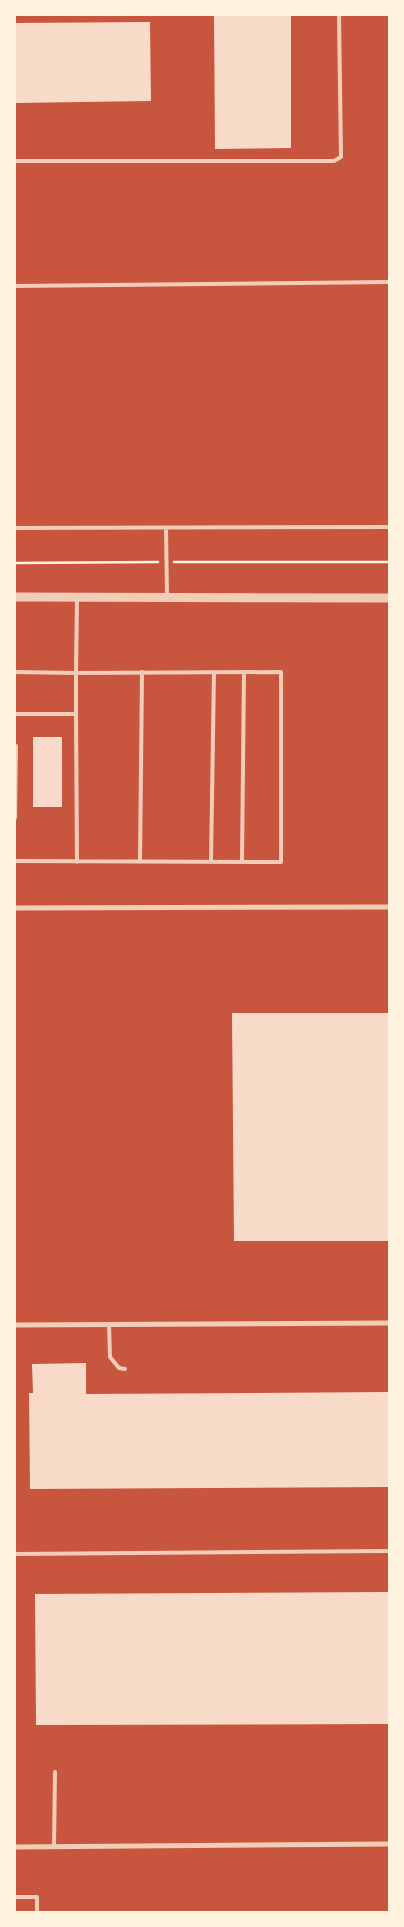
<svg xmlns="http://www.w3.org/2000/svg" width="404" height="1927" font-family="'Public Sans',sans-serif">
<rect width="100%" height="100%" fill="#c8553d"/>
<path fill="#f7dbc8" d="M214,15H291V148L215,149Z
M150,22L151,101L15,103V23Z
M33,737H62V807H33Z
M232,1013H389V1241H234Z
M86,1363V1394L389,1392V1487L30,1489L29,1393H33L32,1364Z
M389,1592V1724L36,1725L35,1594Z"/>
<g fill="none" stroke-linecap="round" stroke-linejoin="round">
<path stroke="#fff3e0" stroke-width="2.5" d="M174,562H389
M15,563L158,562"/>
<path stroke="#f1ccb7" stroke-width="4" d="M15,161H334L341,157L339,15
M15,286L389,282
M15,528L389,527
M166,528L167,597
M15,672L76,673V714H15
M76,714L77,862
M15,818L16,746
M15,861L281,862V672L76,673L77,597
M140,862L142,672
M211,862L214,672
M242,862L244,672
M109,1325L110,1357L119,1368L125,1369
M15,1554L389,1551
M54,1847L55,1772
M15,1897H37V1912"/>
<path stroke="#f1ccb7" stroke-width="5" d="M15,908L389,907
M15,1325L389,1323
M15,1847L389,1844"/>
<path stroke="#f1ccb7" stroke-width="9" d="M15,597L389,598"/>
</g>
<rect width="404" height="1927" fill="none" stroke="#fff3e0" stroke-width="32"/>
</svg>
